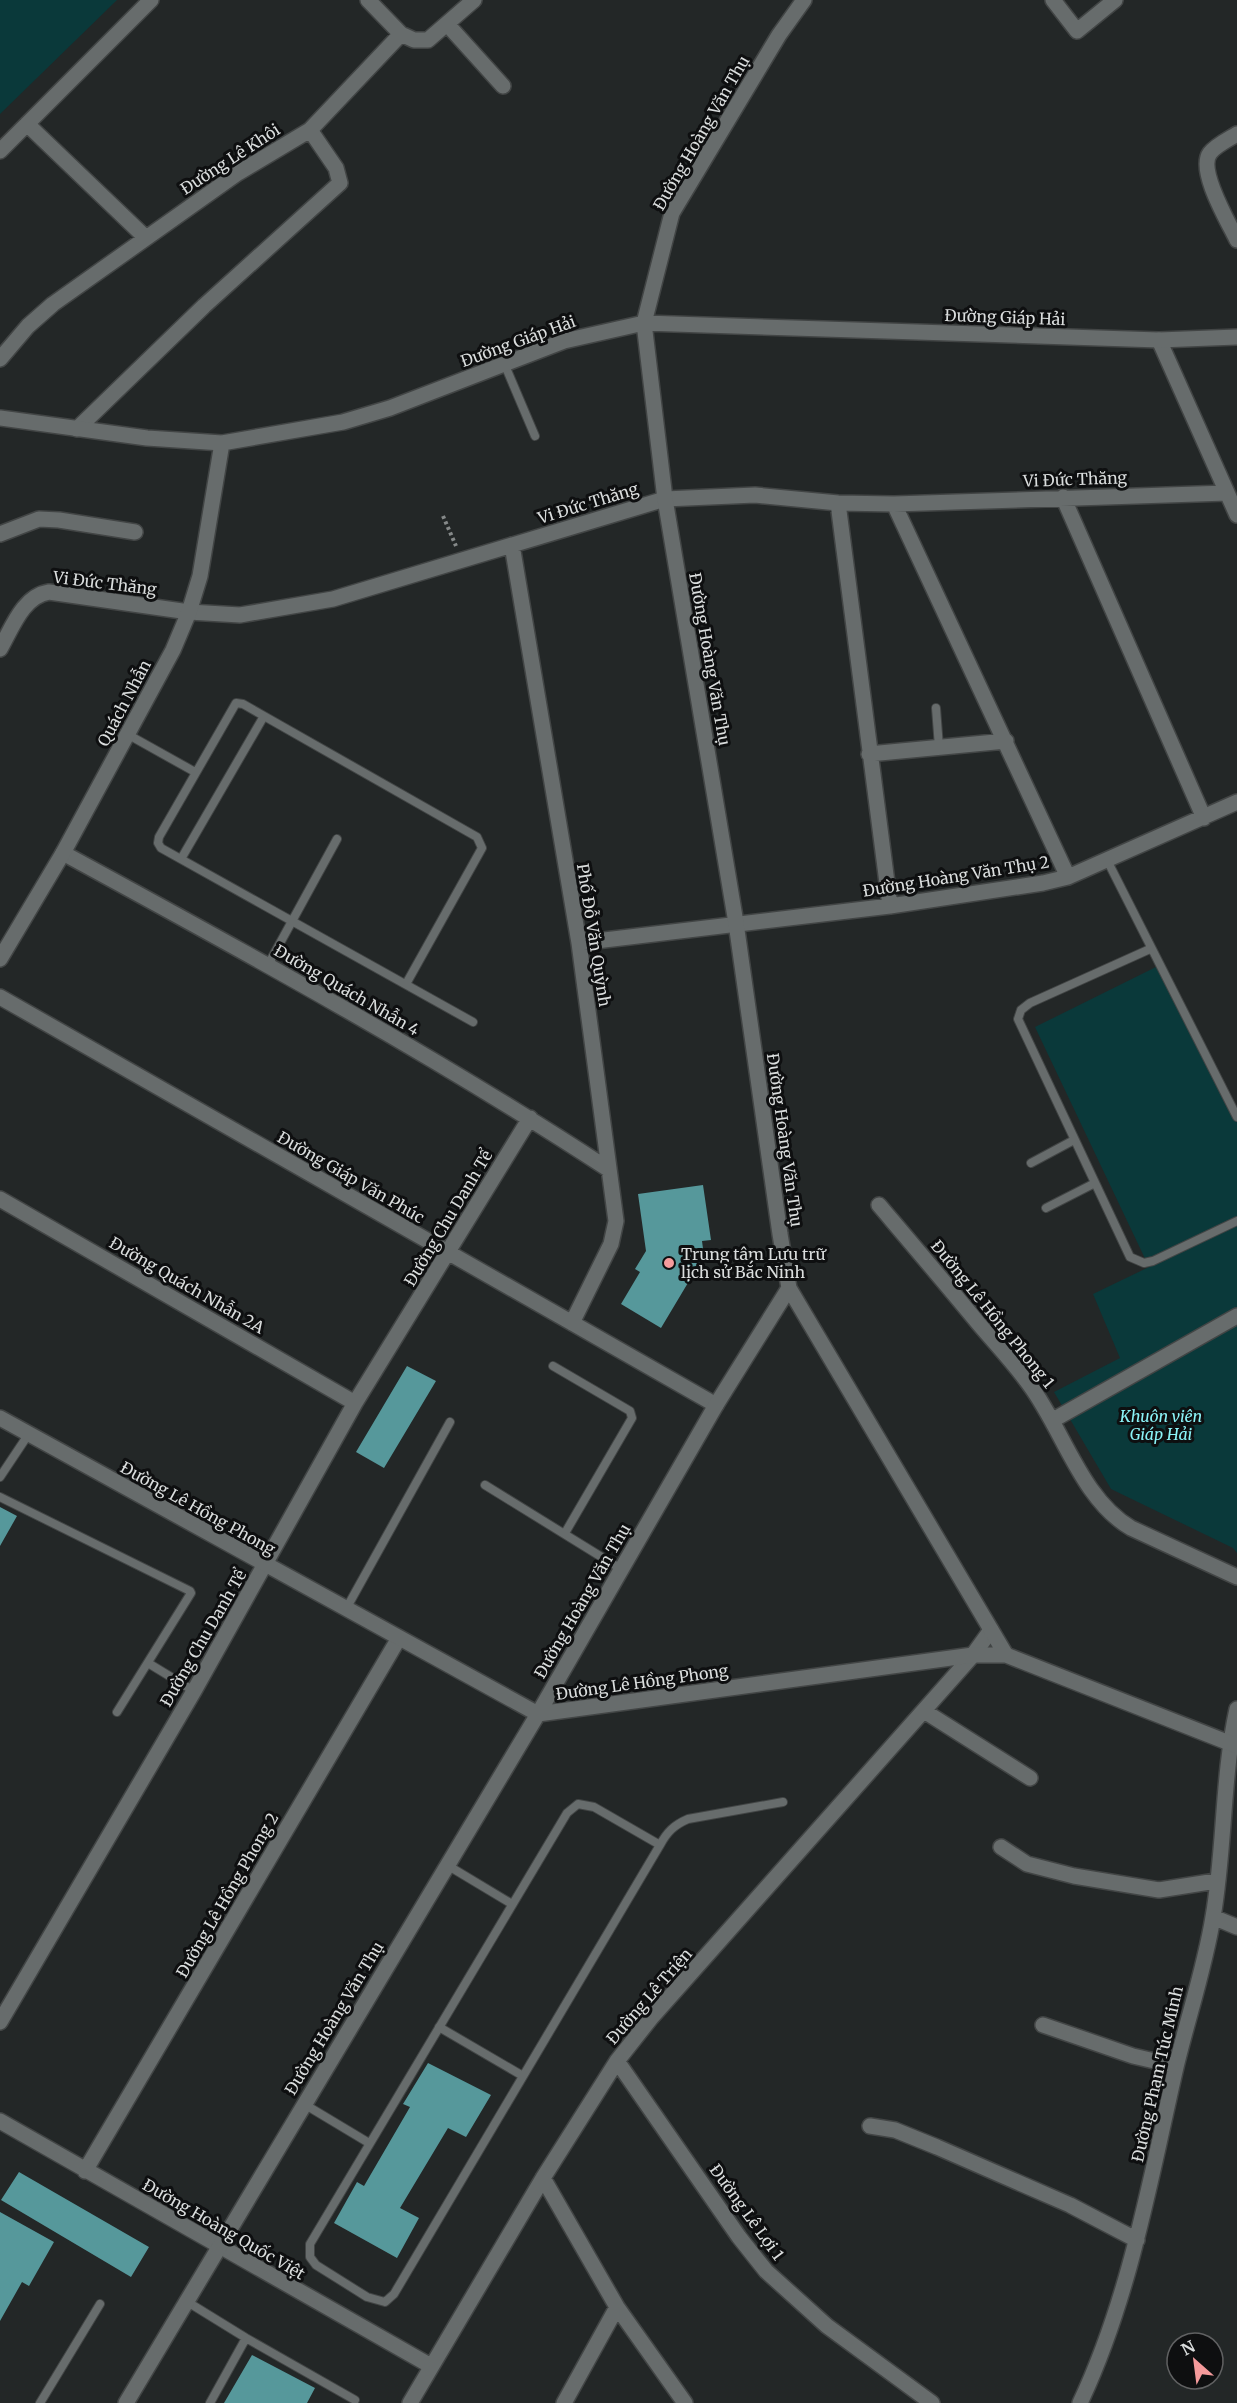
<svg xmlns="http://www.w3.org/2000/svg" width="1237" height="2403" font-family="Merriweather,serif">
<rect width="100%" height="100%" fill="#232727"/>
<path fill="#0a393a" d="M0,0H117L0,114Z
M1160,965L1237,1115V1553L1233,1548L1111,1489L1054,1392L1120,1358L1093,1294L1149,1267L1035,1027Z"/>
<path fill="#56989b" d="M703,1185L711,1240L702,1241L704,1256L661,1328L621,1304L640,1272L635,1269L646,1251L638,1194Z
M407,1366L436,1381L384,1468L356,1452Z
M0,1507L17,1516L0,1546Z
M428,2063L491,2095L466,2137L448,2128L400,2208L419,2218L397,2258L334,2223L357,2182L364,2186L410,2107L403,2104Z
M19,2172L149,2247L131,2277L1,2200Z
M0,2212L54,2242L29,2286L22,2282L0,2321Z
M252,2355L315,2388L307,2403H224Z"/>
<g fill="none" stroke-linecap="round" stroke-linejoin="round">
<defs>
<path id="lane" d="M504,363L535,436
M936,708L939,747
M127,734L195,772
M181,859L264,716
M1107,860L1237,1117
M1150,949L1030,1003L1021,1010L1018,1019L1130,1257L1144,1263L1153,1261L1237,1221
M268,965L337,839
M406,984L482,848L477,837L264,716L243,704L236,703L159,837L158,843L161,848L473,1022
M1031,1163L1074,1140
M1046,1208L1095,1183
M553,1366L630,1411L632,1418L565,1533
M0,1477L28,1435
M485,1485L621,1569
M0,1497L190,1591L191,1593L117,1712
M346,1609L450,1422
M148,1663L194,1691
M578,1804L594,1807L660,1845L394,2294L385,2302L367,2297L316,2265L310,2257V2244L567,1813Z
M660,1845C667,1832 674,1825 688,1819L783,1802
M447,1865L512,1904
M439,2027L523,2076
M304,2104L369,2143
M186,2301L246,2338L355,2400
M40,2403L100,2304
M210,2403L246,2338"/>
<path id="street" d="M368,0L401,34L414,40H428L474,0
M1053,0L1077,31L1115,0
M447,24L503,86
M27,124L145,237
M1237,134C1229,139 1216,145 1210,153C1197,170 1229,223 1237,240
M0,151L151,0
M1159,340L1237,515
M0,359L28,326L53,304L238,173L310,130L401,34
M77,429L204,306L340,183L336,168L310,130
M1063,497L1204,818
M838,503L890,906
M894,504L1068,877
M0,534L39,519L59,520L135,532
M512,545L579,943L616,1221L611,1244L572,1323
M0,649C12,628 23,596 49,592L189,612L240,615L333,599L665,499L755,495L838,503L894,504L1227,493
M869,754L1006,741
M63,853C247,953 432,1054 608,1169
M579,943L890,906L1043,883L1068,877L1237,802
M0,997L716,1405
M0,1199L355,1403
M879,1205C912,1244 946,1284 979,1324C996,1344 1014,1363 1029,1384C1063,1429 1081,1499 1131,1528L1237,1577
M1053,1420L1237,1316
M924,1711L1030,1778
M1001,1847L1027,1864L1074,1876L1159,1890L1216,1881
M1213,1917L1237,1927
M0,2022L194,1691L355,1403L530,1118
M1043,2025L1133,2056L1176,2066
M617,2061L739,2237L766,2271L827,2326L932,2403
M0,2121L431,2366
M870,2126L895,2130L937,2147L1070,2205L1137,2240
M85,2171L399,1638
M543,2178L617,2307L685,2403
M410,2403L543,2178L617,2061L651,2018L973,1655L991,1630
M564,2403L617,2307
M1080,2403C1130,2297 1150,2180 1176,2067C1188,2017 1205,1967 1213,1917C1225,1848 1222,1778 1237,1709"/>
<path id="secondary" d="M0,418L147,438L222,443L343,422L390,408L564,341L644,323L1159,340L1237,337
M0,959L63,853L173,650L189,612L200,576L222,443
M789,1288L1006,1655
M0,1418L538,1714L973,1655H1006L1237,1746
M126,2403L538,1714L716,1405L789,1288L780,1234L736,923L665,499L644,323L672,213L779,35L804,0"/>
</defs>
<use href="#lane" stroke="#424545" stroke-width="10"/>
<use href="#street" stroke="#424545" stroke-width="18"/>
<use href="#secondary" stroke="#424545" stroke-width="18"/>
<path stroke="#858989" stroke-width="4" stroke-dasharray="3 3" stroke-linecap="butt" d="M443,516L456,546"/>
<use href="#lane" stroke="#676c6c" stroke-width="8"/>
<use href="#street" stroke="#676c6c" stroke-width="15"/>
<use href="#secondary" stroke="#676c6c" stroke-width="15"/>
</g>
<circle fill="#f59b9c" stroke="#0e0f10" stroke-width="2" cx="669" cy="1263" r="6"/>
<g text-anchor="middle" stroke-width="6" stroke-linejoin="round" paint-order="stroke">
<g font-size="16" fill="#dadddd" stroke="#0e0f10">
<text transform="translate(701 133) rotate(-60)" y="6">Đường Hoàng Văn Thụ</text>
<text transform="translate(230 159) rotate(-33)" y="6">Đường Lê Khôi</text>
<text transform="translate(1005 317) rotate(2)" y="6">Đường Giáp Hải</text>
<text transform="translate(518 341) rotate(-20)" y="6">Đường Giáp Hải</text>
<text transform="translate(1075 479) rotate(-2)" y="6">Vi Đức Thăng</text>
<text transform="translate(588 503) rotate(-17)" y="6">Vi Đức Thăng</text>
<text transform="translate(105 583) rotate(7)" y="6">Vi Đức Thăng</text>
<text transform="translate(710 659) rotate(80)" y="6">Đường Hoàng Văn Thụ</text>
<text transform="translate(124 703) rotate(-62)" y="6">Quách Nhẫn</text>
<text transform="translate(956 876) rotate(-9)" y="6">Đường Hoàng Văn Thụ 2</text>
<text transform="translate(594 935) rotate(81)" y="6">Phố Đỗ Văn Quỳnh</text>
<text transform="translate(347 990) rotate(30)" y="6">Đường Quách Nhẫn 4</text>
<text transform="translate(785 1140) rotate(82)" y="6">Đường Hoàng Văn Thụ</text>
<text transform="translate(351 1177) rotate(30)" y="6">Đường Giáp Văn Phúc</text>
<text transform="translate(448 1218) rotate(-59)" y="6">Đường Chu Danh Tể</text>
<text transform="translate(187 1285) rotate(30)" y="6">Đường Quách Nhẫn 2A</text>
<text transform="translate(993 1314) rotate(51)" y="6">Đường Lê Hồng Phong 1</text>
<text transform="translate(198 1508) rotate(29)" y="6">Đường Lê Hồng Phong</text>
<text transform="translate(582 1601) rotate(-60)" y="6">Đường Hoàng Văn Thụ</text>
<text transform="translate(203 1638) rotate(-60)" y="6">Đường Chu Danh Tể</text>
<text transform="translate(642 1682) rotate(-8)" y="6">Đường Lê Hồng Phong</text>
<text transform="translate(227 1895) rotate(-60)" y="6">Đường Lê Hồng Phong 2</text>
<text transform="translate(649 1996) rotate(-49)" y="6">Đường Lê Triện</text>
<text transform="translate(334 2018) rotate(-59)" y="6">Đường Hoàng Văn Thụ</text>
<text transform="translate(1157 2074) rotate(-77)" y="6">Đường Phạm Túc Minh</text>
<text transform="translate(747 2212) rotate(54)" y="6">Đường Lê Lợi 1</text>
<text transform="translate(224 2229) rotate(30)" y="6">Đường Hoàng Quốc Việt</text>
</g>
<g font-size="16" fill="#dadddd" stroke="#0e0f10" text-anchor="start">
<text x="681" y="1260">Trung tâm Lưu trữ<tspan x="681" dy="18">lịch sử Bắc Ninh</tspan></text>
</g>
<g font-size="16" font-style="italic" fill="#8bf4f8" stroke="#0e0f10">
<text x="1161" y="1422">Khuôn viên<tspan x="1161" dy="18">Giáp Hải</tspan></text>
</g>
</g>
<g transform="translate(1195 2361) rotate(332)"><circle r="28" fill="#0e0f10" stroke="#606162" stroke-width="1.5"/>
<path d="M0-4.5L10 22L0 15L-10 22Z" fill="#f59b9c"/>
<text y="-9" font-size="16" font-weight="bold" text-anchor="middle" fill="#dadddd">N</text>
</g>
</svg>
